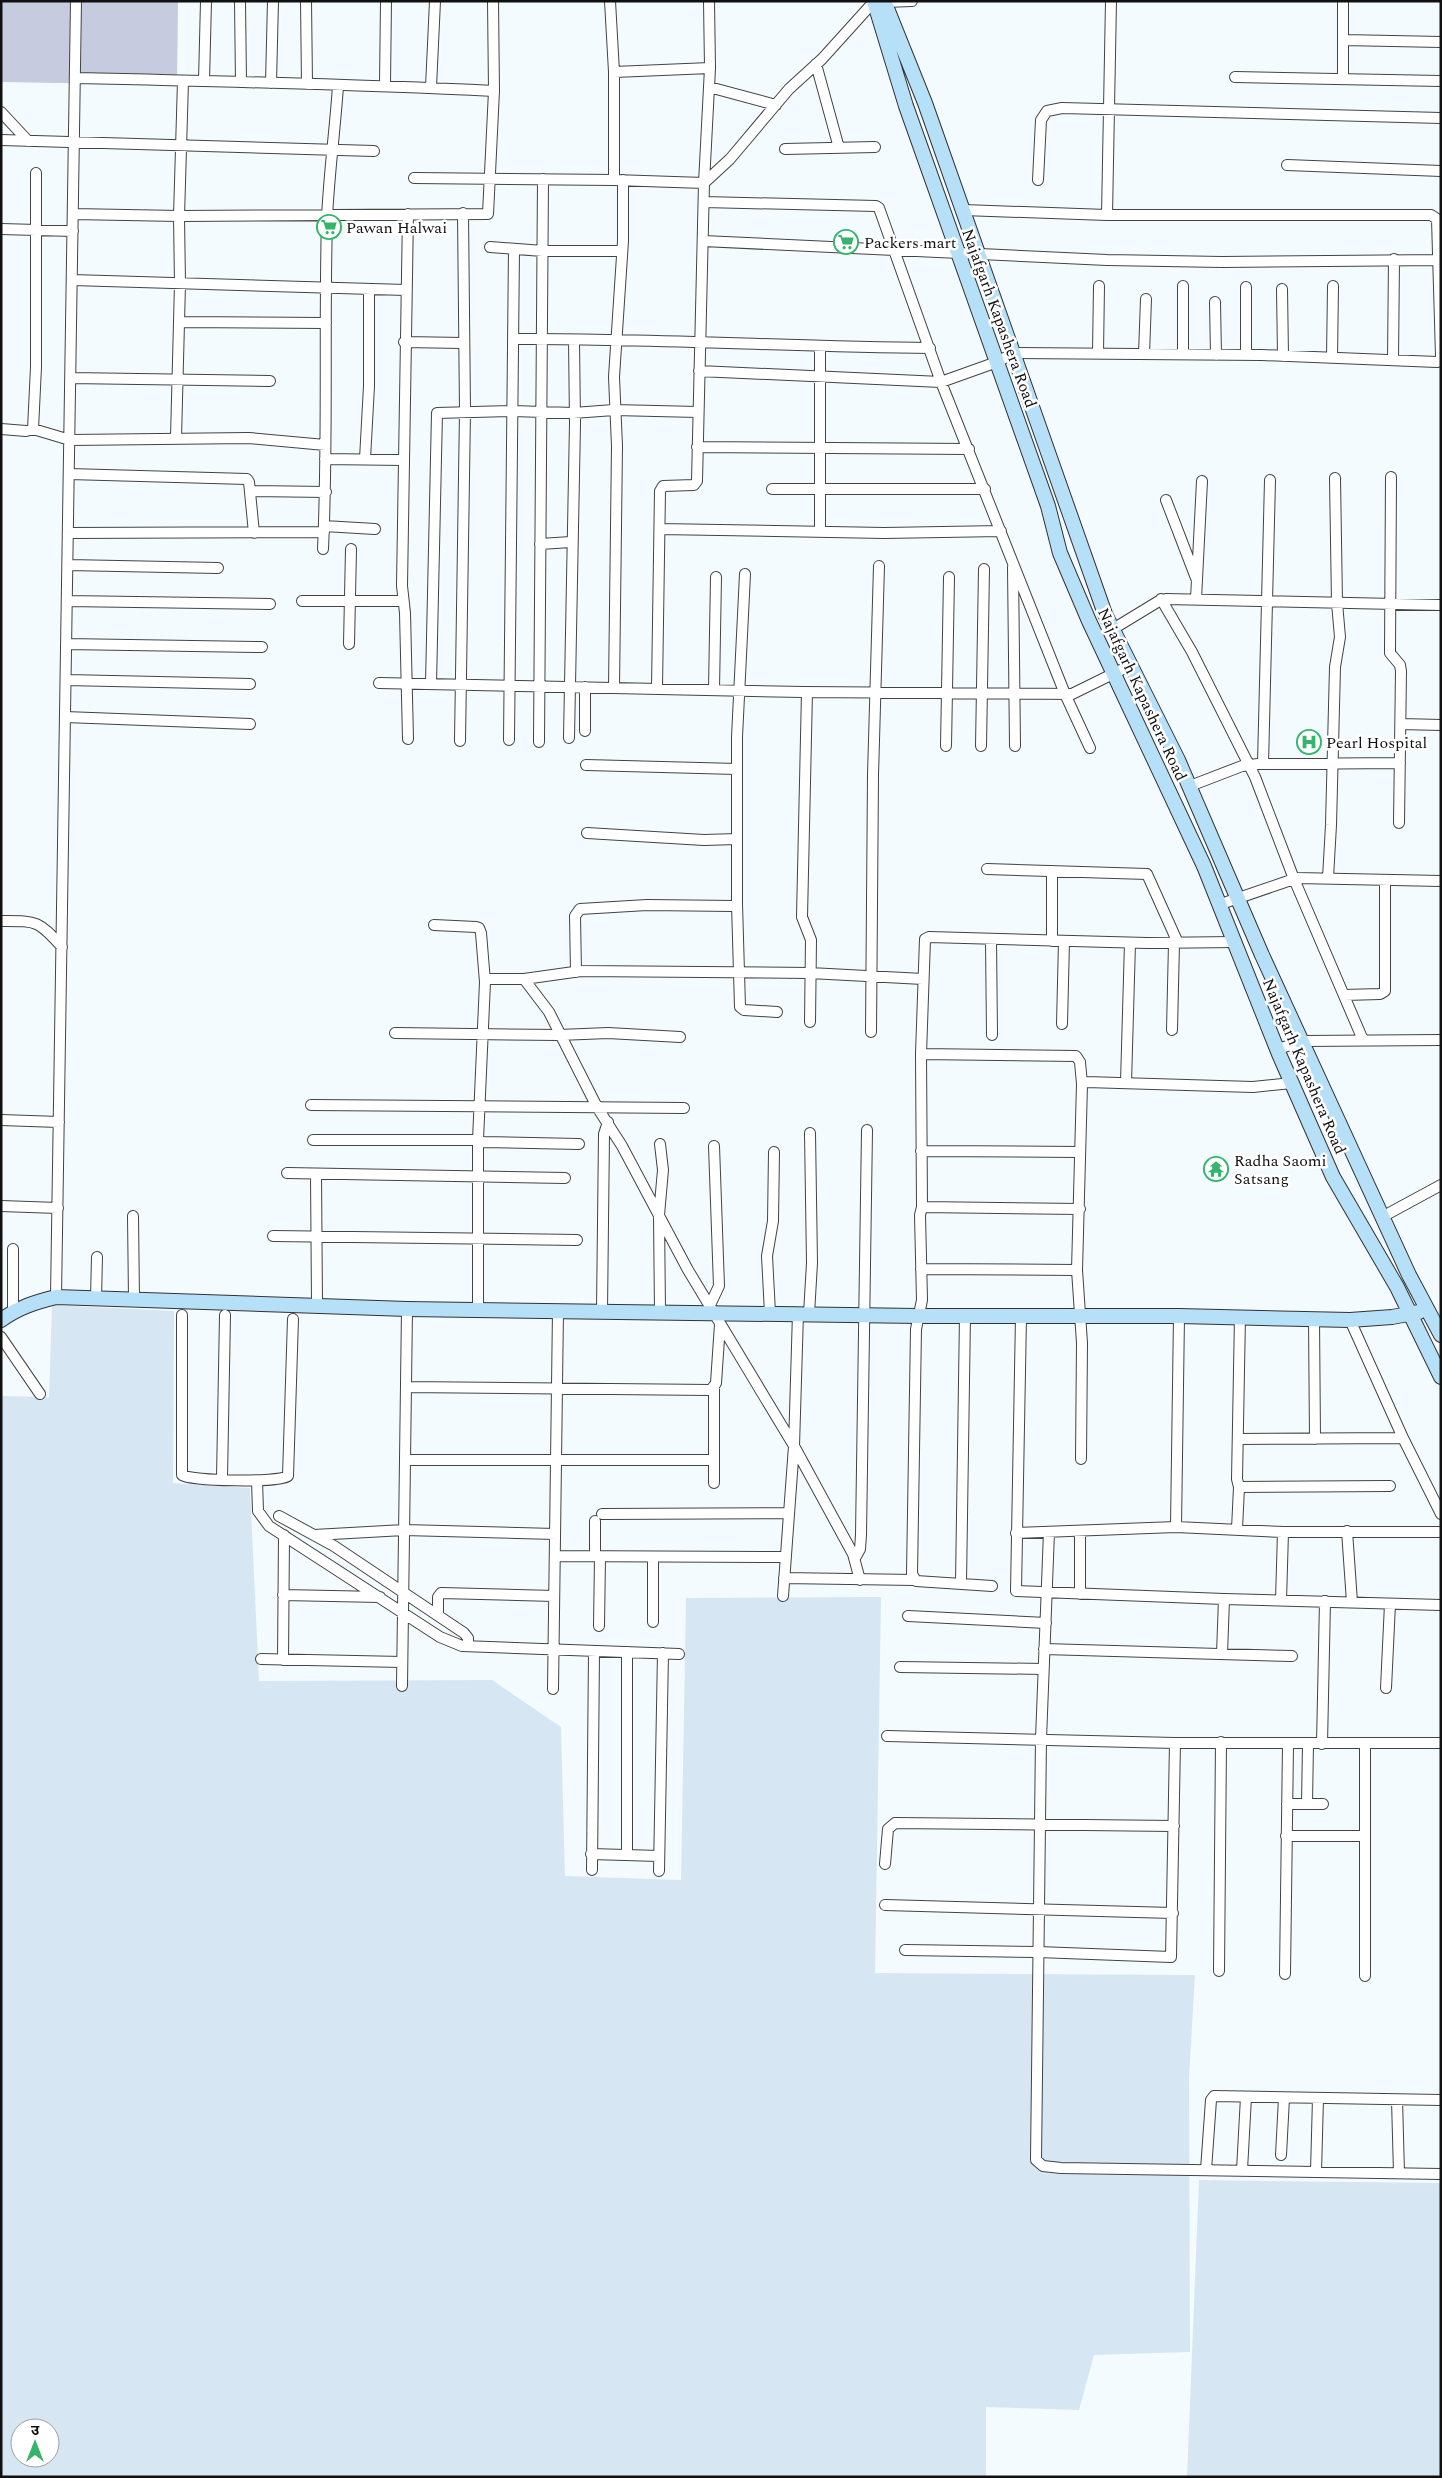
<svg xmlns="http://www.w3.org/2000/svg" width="1442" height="2478" font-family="Spectral,'Noto Sans Devanagari',serif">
<rect width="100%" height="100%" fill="#f4fbfe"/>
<path fill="#d6e7f3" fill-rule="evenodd" d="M52,1305L174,1311L173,1483L250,1488L259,1681L492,1680L561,1727L565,1876L681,1880L686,1598L881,1597L875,1973L1195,1975L1189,2078L1190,2352L1094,2355L1079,2410L986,2407V2477H1V1396L49,1397ZM20,2428H50V2458H20Z
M1199,2180L1441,2183V2477H1187Z"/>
<path fill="#c6cbe0" d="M1,1H178L177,85L1,82Z"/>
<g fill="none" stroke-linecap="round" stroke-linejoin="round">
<defs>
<path id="street" d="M240,1L241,82
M306,1L307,84
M610,1L614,72V180
M1111,1L1107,215H1431L1437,219L1441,356
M1343,40L1441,42
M816,64L839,148
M614,72L710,68
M1235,77L1441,81
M75,78C215,81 354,84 494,91
M1343,79V1
M204,81L206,1
M271,83L273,1
M385,84L386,1
M431,87L435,1
M709,87L776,105
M1,112L28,141
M1,140L374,151
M785,149L875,147
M1287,165L1441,171
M414,178L614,180L704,183L730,159L789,89L822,59L869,7L884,2L912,1
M1038,180L1041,120L1047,111L1062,108L1441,118
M704,202L876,206L879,208L941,382L1065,694L1090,748
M963,210L1107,215
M73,214L179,216L183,81
M408,214L402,586L405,613L408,739
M1,229L73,231
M703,241L1107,260L1222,262L1441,260
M490,247L543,251H622
M72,280L406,290
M1183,286V354
M1246,287V355
M1282,289L1283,356
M1215,302L1216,355
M179,322L326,323
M513,339C652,338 791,347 930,348
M404,342L463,343
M1098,353L1099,286
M1144,354L1146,299
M1332,358L1333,286
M1393,360L1394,259
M699,371L941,382L997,362L1014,353L1262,355L1437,362L1440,361L1441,357
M71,378L270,381
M1,429L26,431L33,429L70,440L249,438L325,445
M33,429L36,367V173
M176,438L180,284L179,216L488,214L494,91L493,1
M697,447L969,449
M325,459L404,460
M365,459L369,386V289
M69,474L247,479L249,482L254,533
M1391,477L1390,653L1400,665L1401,671L1399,823
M772,489H985
M250,491L326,492
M1166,500L1196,578
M324,526L375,529
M660,529L884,533L1001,531
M820,532V346
M68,533L324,532
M540,544L571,542
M323,549C328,439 324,329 327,218C329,174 335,130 338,86
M68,565L218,568
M1013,567L1015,746
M1161,599L1192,652L1255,777L1294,879L1363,1040
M1196,599L1202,481
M67,601L270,604
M302,601H403
M1113,629L1159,601L1166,599L1441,605
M66,644L262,647
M349,644L351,549
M66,680L250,684
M379,683L803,692L1072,694L1131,665
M431,684L437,413L513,411L573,413L614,410L698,412
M614,688L617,446L614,377L623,241V180
M657,688L660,491L663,486L694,485L697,481L704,183L710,68L709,1
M714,689L716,577
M807,692L802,917L811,940L810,1022
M65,717L250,724
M1401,724L1441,725
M585,731V687
M569,738L575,423L574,340
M509,740L514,249
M460,741L465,411L463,213
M539,742L543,179
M946,746L949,577
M981,746L984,569
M1263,764L1270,480
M586,765L737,769
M1190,786L1242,766L1258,764L1400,763
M587,833L704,840L737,839
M987,869L1147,874L1178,943
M1328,878L1331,825L1335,667L1340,637L1337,603L1335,478
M737,904L740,1007L744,1010L777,1012
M1221,904L1297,878L1441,881
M1,921C37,921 38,920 62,947
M434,925L476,927L479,928L481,933L485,982L478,1140V1308
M991,939L992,1035
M1052,941V871
M576,972L575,916L580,909L647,905L733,906L737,904V737L745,574
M485,979H524L581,971L810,973L923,979
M524,979L549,1012L597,1107L622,1146L688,1270L794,1446L853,1554L860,1580
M1344,995L1380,994L1385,991V880
M1062,1024L1064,941
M1172,1030L1174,943
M871,1032L873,775L879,566
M395,1033L559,1035L608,1033L680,1037
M1278,1049L1303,1041L1441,1040
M921,1054L1076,1056L1080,1062L1082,1084
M1126,1083L1130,943
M311,1105L684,1108
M1,1120L59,1122
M313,1140H478L483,1142L579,1144
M660,1144L663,1170L659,1215L660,1311
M921,1151L1080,1152
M287,1173L565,1178
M316,1174L317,1304
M1,1206L58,1208
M922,1207L1080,1209
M133,1216L134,1299
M1382,1217L1441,1185
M273,1236L577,1240
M13,1249V1311
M921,1269L1077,1270
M56,1297L76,1
M96,1298L97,1257
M710,1305L719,1286L714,1146
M602,1311L604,1134L608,1122
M770,1313L767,1256L773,1221L774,1152
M809,1314L812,1263L810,1133
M182,1315V1475C192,1481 278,1483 288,1476L293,1319
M1021,1316L1016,1591L1224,1599L1441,1605
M1314,1318L1315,1439
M1,1337L40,1394
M406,1387L711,1390L716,1383L720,1324
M714,1389V1483
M1403,1438L1441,1514
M1238,1439L1403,1438L1350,1320
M1081,1459L1082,1343L1077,1270L1082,1084L1086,1082L1253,1087L1292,1083
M405,1460H714
M222,1478L225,1315
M257,1481L258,1511L269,1526L440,1637L462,1646L679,1654
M1239,1487L1390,1486
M602,1514L789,1513
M279,1516L334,1546L464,1633L468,1638V1646
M595,1521V1556
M1176,1527L1179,1316
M1237,1529L1239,1487L1237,1479L1240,1316
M1347,1531L1352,1602
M1049,1532L1041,1739L1036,2160L1043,2166L1061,2168L1441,2174
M1080,1532V1594
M1016,1533L1176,1527L1283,1532H1441
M314,1535L404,1530L555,1534
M555,1556L785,1557
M855,1558L860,1549L861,1535L867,1130
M784,1578L915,1580
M961,1583L965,1315
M992,1586L916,1581L912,1574L916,1329L922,1300L920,1215L922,1207L921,1054L925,939L929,937L1147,943L1236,942
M283,1595L380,1597
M783,1596L794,1446L798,1313
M1281,1600L1283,1532
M438,1615V1597L441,1593L554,1596
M908,1616L1046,1623
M653,1622V1557
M599,1626L600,1557
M1044,1649L1292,1656
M627,1652V1855
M1222,1654L1224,1599
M261,1659L402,1662
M283,1660L284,1535
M900,1667L1043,1669
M402,1686L407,1309
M1386,1688L1390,1604
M553,1689L558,1310
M887,1736L1175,1743H1441
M1322,1744L1325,1601
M1287,1804H1323
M1307,1804L1308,1744
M1286,1836H1365
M591,1854L659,1856
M885,1864L888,1829L895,1823L1174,1826
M592,1870L594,1652
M659,1871L663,1653
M885,1905L1173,1913
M905,1950L1038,1952L1171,1957L1175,1743
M1219,1971L1221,1742
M1285,1974L1288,1744
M1365,1976V1743
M1397,2100L1399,2173
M1281,2155L1284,2098
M1206,2170L1211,2100L1214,2096L1441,2100
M1242,2170L1246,2097
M1316,2172L1318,2098"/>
<path id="secondary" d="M874,1L906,106L1048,506L1060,553L1089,621L1204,866L1279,1054L1333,1177L1397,1287L1441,1377
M884,1L925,103L1105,614L1178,760L1262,955L1409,1275L1441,1335
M1,1320C19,1307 36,1302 56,1297L407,1309L918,1316H1179L1350,1320L1392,1317L1419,1312"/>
</defs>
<use href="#street" stroke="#434343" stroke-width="12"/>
<use href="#secondary" stroke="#323232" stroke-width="16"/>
<use href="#street" stroke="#fff" stroke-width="10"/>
<use href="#secondary" stroke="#b6dff8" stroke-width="14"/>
</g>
<defs>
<symbol id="supermarket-ring" viewBox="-11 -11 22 22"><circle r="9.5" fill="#fff" stroke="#34b56c" stroke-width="1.5"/><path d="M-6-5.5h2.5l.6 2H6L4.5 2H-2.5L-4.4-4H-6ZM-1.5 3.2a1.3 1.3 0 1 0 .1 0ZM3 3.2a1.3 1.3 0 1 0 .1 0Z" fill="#34b56c"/></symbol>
<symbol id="hospital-ring" viewBox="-11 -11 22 22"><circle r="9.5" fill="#fff" stroke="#34b56c" stroke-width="1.5"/><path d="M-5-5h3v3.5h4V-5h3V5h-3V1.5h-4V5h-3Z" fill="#34b56c"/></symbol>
<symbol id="temple-ring" viewBox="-11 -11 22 22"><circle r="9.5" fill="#fff" stroke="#34b56c" stroke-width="1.5"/><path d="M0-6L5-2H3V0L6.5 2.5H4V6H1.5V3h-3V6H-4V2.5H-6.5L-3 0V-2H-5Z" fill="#34b56c"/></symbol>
</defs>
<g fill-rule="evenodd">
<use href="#supermarket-ring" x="315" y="213" width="28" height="28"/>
<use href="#supermarket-ring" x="832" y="228" width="28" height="28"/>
<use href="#hospital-ring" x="1295" y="728" width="28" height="28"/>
<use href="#temple-ring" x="1202" y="1155" width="28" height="28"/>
</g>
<g text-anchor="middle" stroke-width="5" stroke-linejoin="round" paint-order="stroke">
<g font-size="16" fill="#101010" stroke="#fff" text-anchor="start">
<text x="346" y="233">Pawan Halwai</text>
<text x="864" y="248">Packers mart</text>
<text x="1326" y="748">Pearl Hospital</text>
<text x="1234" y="1166">Radha Saomi<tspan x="1234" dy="18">Satsang</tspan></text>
</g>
<g font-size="16" fill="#101010" stroke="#fff">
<text transform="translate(1000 318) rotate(70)" y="6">Najafgarh Kapashera Road</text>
<text transform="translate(1143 694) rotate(65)" y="6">Najafgarh Kapashera Road</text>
<text transform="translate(1305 1066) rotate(67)" y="6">Najafgarh Kapashera Road</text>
</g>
</g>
<rect width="1442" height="2478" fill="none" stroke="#101010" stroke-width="5"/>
<g transform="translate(35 2443)"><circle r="24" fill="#ffffff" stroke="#9f9f9f"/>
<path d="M0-4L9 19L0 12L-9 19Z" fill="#34b56c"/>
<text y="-8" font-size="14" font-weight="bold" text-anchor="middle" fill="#101010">उ</text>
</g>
</svg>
